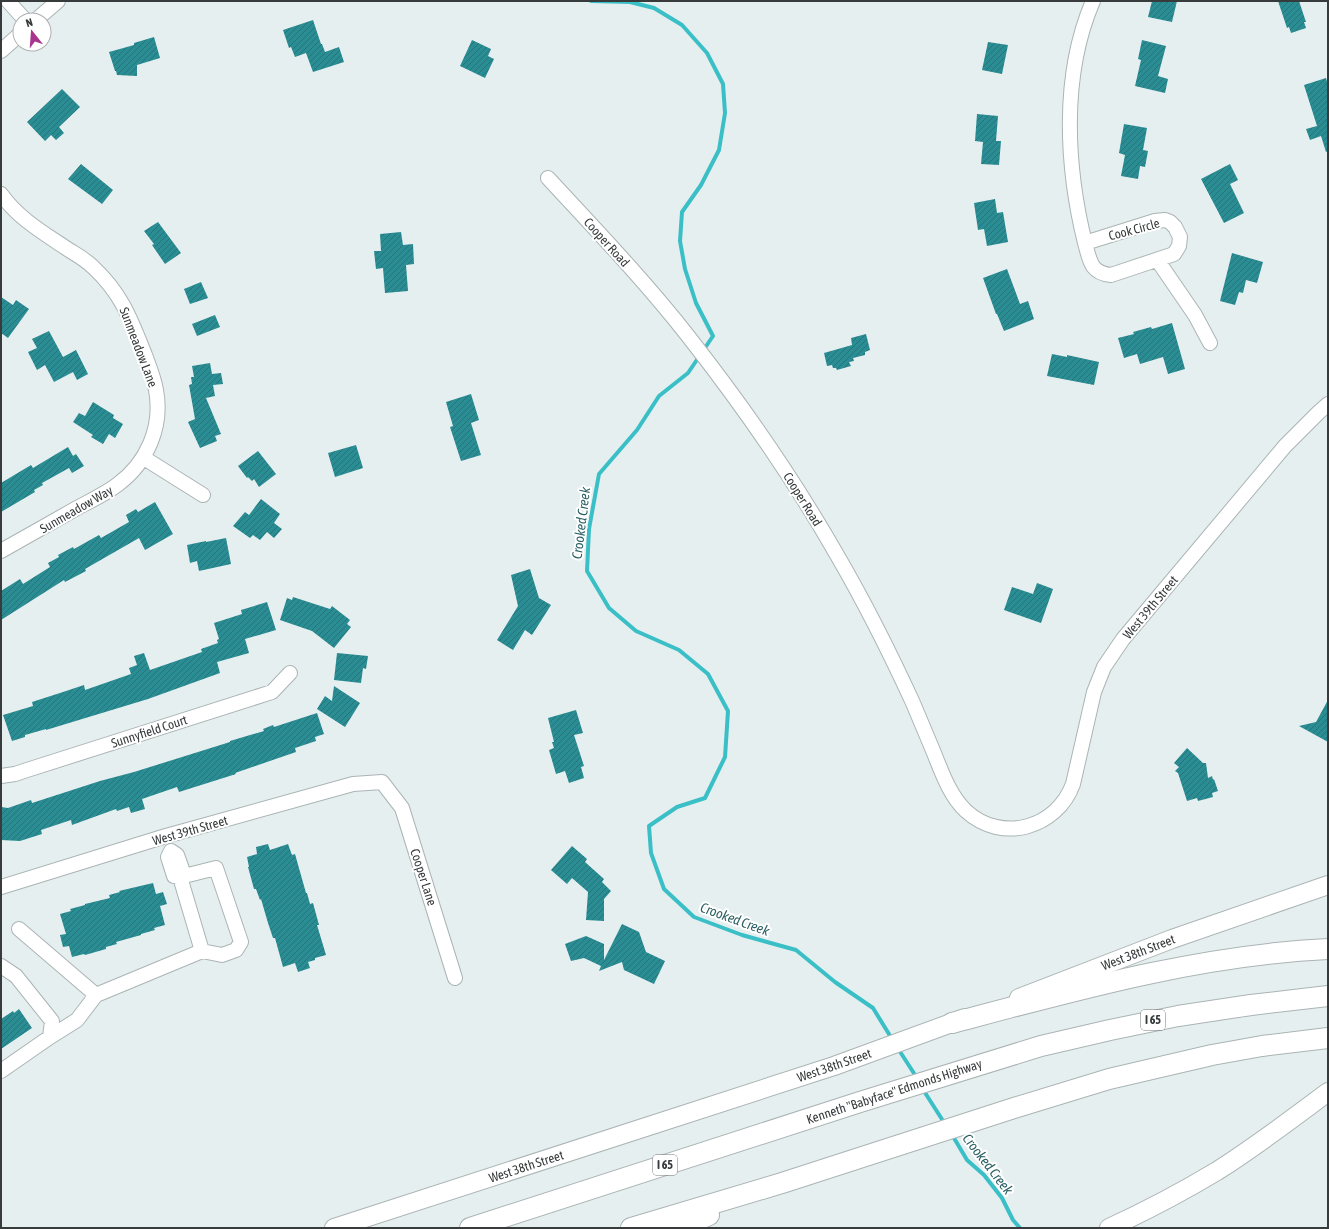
<svg xmlns="http://www.w3.org/2000/svg" width="1329" height="1229" font-family="'Asap Condensed',sans-serif">
<defs>
<pattern id="building-hatch" width="6" height="6" patternUnits="userSpaceOnUse"><rect width="6" height="6" fill="#298d93"/><path d="M-1 1l2-2M0 6l6-6M5 7l2-2" fill="none" stroke="#247479"/></pattern>
</defs>
<rect width="100%" height="100%" fill="#e6eff0"/>
<g fill="none" stroke-linecap="round" stroke-linejoin="round">
<path stroke="#3bbfc6" stroke-width="4" d="M591,1L630,2L654,8L682,25L707,53L723,84L725,113L719,150L701,185L682,212L680,241L685,269L696,303L713,336L688,373L659,396L637,430L599,474L589,529L587,571L609,608L636,631L679,650L708,674L728,711L725,757L705,798L677,807L649,826L651,853L664,889L694,917L742,935L796,950L835,982L873,1008L892,1039
M897,1047L917,1078
M922,1088L945,1124
M951,1133L967,1160L984,1175L1002,1198L1013,1220L1020,1228"/>
</g>
<path fill="url(#building-hatch)" d="M1152,1H1177L1172,22L1148,17Z
M1278,1H1299L1306,22H1304L1306,28L1291,33L1289,27L1287,28Z
M313,20L321,44H322L325,52L339,47L344,62L313,72L306,53L295,57L291,47L289,48L283,30Z
M154,37L160,58L137,65V76L117,75L116,71H115L109,52L134,45V43Z
M472,40L491,49L488,56L494,59L485,78L460,66Z
M1142,40L1166,46L1158,76L1168,79L1165,93L1135,86L1141,60L1138,59Z
M988,42L1008,45L1002,74L982,70Z
M1326,78L1328,85V151L1326,152L1321,136L1310,140L1306,129L1317,126L1304,85Z
M62,89L80,107L59,127L64,133L56,140L51,135L45,141L27,122Z
M977,114L998,116L996,141H1001L999,165L981,164L983,142L975,141Z
M1124,124L1147,128L1143,150L1148,151L1145,167L1140,166L1138,179L1121,176L1125,155L1119,153Z
M81,164L113,190L102,204L68,179Z
M1230,164L1238,180L1230,184L1244,213L1224,223L1201,179Z
M995,199L997,213L1003,212L1008,242L987,246L984,229L978,230L974,203Z
M158,222L181,253L165,264L152,245L154,244L144,231Z
M401,232L403,245L413,244L414,264L406,265L408,291L385,293L383,268L376,269L374,251H381L380,234Z
M1232,253L1263,262L1257,283L1246,280L1243,293L1239,292L1235,305L1220,301Z
M1007,269L1020,304L1028,301L1034,319L1004,331L997,314H996L983,278Z
M201,282L208,298L190,304L184,289Z
M1,297L13,305L16,300L29,309L8,338L1,333Z
M215,315L220,327L197,336L192,324Z
M1172,323L1185,369L1168,374L1163,357L1140,364L1137,354L1124,358L1118,338L1134,334L1133,332L1151,327L1152,329Z
M49,331L63,357L76,350L88,374L77,380L73,372L54,382L45,365L37,370L28,352L37,348L32,339Z
M866,334L870,350L865,352V355L853,358L854,361L849,362L851,366L837,370L836,368H833L832,365L827,366L824,353L852,345L851,338Z
M1052,354L1067,357V355L1099,362L1094,385L1047,376Z
M210,363L212,374L221,373L223,384L213,385L215,396L206,398L221,434L215,436L217,441L200,448L188,422L195,419L189,385L192,384L191,377H194L192,366Z
M471,394L479,420L471,423L481,455L461,461L450,427L453,426L446,402Z
M93,402L114,415L113,418L123,424L115,438L109,434L103,444L91,437L93,435L73,422L79,413L85,416Z
M356,445L363,468L335,477L328,453Z
M68,447L73,456L76,454L84,466L72,473L69,468L42,483L43,485L34,490L35,492L1,512V483L31,465L33,468Z
M258,451L276,474L259,487L254,479L252,481L248,477L247,478L238,466Z
M261,499L280,514L274,523L282,529L274,538L267,532L260,540L253,535L250,538L233,526L245,512L249,515Z
M155,502L173,534L145,550L139,538L85,569L86,571L65,582L64,580L1,620V591L20,579L23,584L50,567L48,563L59,557L58,555L73,547L74,549L99,535L101,538L129,522L126,515L136,509L138,512Z
M226,538L231,564L199,571L197,561L190,563L187,545L206,541V542Z
M530,569L539,598L551,605L532,635L525,630L513,650L497,640L518,606L511,575Z
M1037,583L1053,589L1041,623L1004,610L1012,587L1033,594Z
M293,597L330,609L332,606L350,620L347,624L351,627L334,648L312,631L280,620L287,598L292,600Z
M267,602L276,630L245,639L249,653L217,662L220,673L148,699L46,730V729L25,735V737L12,741L3,715L33,706L32,702L63,692L84,685L85,690L131,674L129,668L137,665L134,656L144,653L150,670L202,652L201,649L218,643L217,640L219,639L214,623L242,614L241,610Z
M337,653L368,656L366,669L363,668L361,683L334,680Z
M334,686L360,703L345,727L317,709L325,696L332,701Z
M1328,700V742L1299,726L1316,722Z
M576,710L583,733L574,735L584,766L581,767L584,778L569,783L565,771L556,774L549,750L554,748L552,742H554L548,718Z
M317,713L324,734L315,737L316,741L295,748L296,752L235,773L236,774L179,792L177,787L142,799L145,809L131,813L129,807L117,811L116,809L72,825L71,820L41,830L42,834L20,841L1,840V807L8,808L31,800L32,803L100,781L134,772L230,742V741L264,731L263,729L273,725L274,727Z
M1187,748L1203,763H1206L1208,778L1212,776L1213,780L1214,779L1218,791L1212,793L1213,797L1198,801L1197,798L1187,801L1178,773L1175,771L1179,767L1174,763Z
M268,844L270,850L288,844L292,855L295,854L306,893H307L310,904L313,903L319,925H317L326,955L315,958V960L308,962L310,968L298,972L295,963L283,967L275,938H273L268,923L261,899L260,900L256,889H254L248,867H249L247,857L257,854L256,847Z
M572,846L587,859L585,862L604,879L602,882L611,891L604,899V921L586,920L588,892L572,878L567,884L551,870Z
M153,883L156,894L163,892L167,904L160,906L165,925L154,928L155,930L141,934V935L116,942L117,944L106,947V949L85,955L84,954L72,957L69,946L63,947L60,935L66,934L60,914L71,911L70,909L85,905V904L110,898L109,895L120,892L119,891Z
M622,924L639,932L646,952L665,961L654,984L624,970L622,962L599,971L601,966L584,958L571,961L565,944L586,936L604,944V960Z
M19,1009L32,1028L1,1049V1019L13,1011L14,1013Z"/>
<g fill="none" stroke-linecap="round" stroke-linejoin="round">
<defs>
<path id="minor" d="M8,1L25,20
M36,20L58,1
M1,51L20,34
M548,178C596,230 645,281 688,336C743,406 793,478 837,555C865,603 890,653 913,703C920,720 927,736 934,753C942,773 950,796 966,811C1002,844 1057,828 1073,784L1094,692L1104,667L1123,639L1285,446L1318,413L1328,404
M1,194C18,218 42,232 66,248C75,254 85,259 93,267C122,294 131,320 145,355C149,366 154,378 156,390C163,427 147,463 117,485C105,494 90,501 77,508C52,522 26,537 1,551
M1165,220L1170,222L1175,227L1180,237L1179,246L1174,254L1111,275C1090,273 1090,260 1085,243L1155,221Z
M1085,243C1066,166 1061,75 1093,1
M1158,261L1195,315L1210,343
M144,458L203,495
M1,776L15,774L27,770L272,692L290,673
M180,877L202,951
M1,887L166,836L353,784L382,782L402,808L455,978
M19,929L96,995
M1,966L16,976L52,1021L50,1037L1,1071
M50,1037L77,1020L96,995L202,951L222,955L236,950L241,942L216,868L180,877L174,876L168,857L171,851L177,855L183,872L180,877"/>
<path id="major" d="M1019,998L1172,939L1328,885
M334,1228L834,1066L965,1018
M1109,1228C1146,1211 1182,1192 1217,1171C1255,1147 1292,1119 1328,1092"/>
<path id="highway" d="M952,1023C1076,990 1200,955 1328,949
M470,1228L860,1102L1041,1046L1110,1030L1178,1016L1251,1005L1328,996
M631,1228L782,1183L1014,1108L1109,1079L1212,1055L1262,1046L1328,1038
M680,1228L709,1215"/>
</defs>
<use href="#minor" stroke="#abb4b4" stroke-width="16"/>
<use href="#major" stroke="#abb4b4" stroke-width="20"/>
<use href="#highway" stroke="#abb4b4" stroke-width="22"/>
<use href="#minor" stroke="#fff" stroke-width="14"/>
<use href="#major" stroke="#fff" stroke-width="18"/>
<use href="#highway" stroke="#fff" stroke-width="20"/>
</g>
<g text-anchor="middle" stroke-width="4" stroke-linejoin="round" paint-order="stroke">
<g fill="#fff" stroke="#747676" stroke-width="1">
<rect x="1141" y="1010" width="24" height="20" rx="3"/>
<rect x="653" y="1155" width="24" height="20" rx="3"/>
</g>
<g font-size="12" font-weight="bold" fill="#383b3c">
<text x="1153" y="1024">I 65</text>
<text x="665" y="1169">I 65</text>
</g>
<g font-size="13" fill="#383b3c" stroke="#fff">
<text transform="translate(1134 229) rotate(-15)" y="5">Cook Circle</text>
<text transform="translate(607 242) rotate(48)" y="5">Cooper Road</text>
<text transform="translate(139 347) rotate(69)" y="5">Sunmeadow Lane</text>
<text transform="translate(803 499) rotate(58)" y="5">Cooper Road</text>
<text transform="translate(76 509) rotate(-30)" y="5">Sunmeadow Way</text>
<text transform="translate(1150 607) rotate(-50)" y="5">West 39th Street</text>
<text transform="translate(149 731) rotate(-18)" y="5">Sunnyfield Court</text>
<text transform="translate(190 830) rotate(-16)" y="5">West 39th Street</text>
<text transform="translate(424 877) rotate(72)" y="5">Cooper Lane</text>
<text transform="translate(1138 952) rotate(-21)" y="5">West 38th Street</text>
<text transform="translate(834 1065) rotate(-19)" y="5">West 38th Street</text>
<text transform="translate(894 1091) rotate(-18)" y="5">Kenneth "Babyface" Edmonds Highway</text>
<text transform="translate(526 1166) rotate(-18)" y="5">West 38th Street</text>
</g>
<g font-size="14" font-style="italic" fill="#2c6164" stroke="#fff">
<text transform="translate(581 523) rotate(-83)" y="5">Crooked Creek</text>
<text transform="translate(735 919) rotate(20)" y="5">Crooked Creek</text>
<text transform="translate(988 1164) rotate(52)" y="5">Crooked Creek</text>
</g>
</g>
<rect width="1329" height="1229" fill="none" stroke="#383b3c" stroke-width="4"/>
<g transform="translate(32 32) rotate(343)"><circle r="19" fill="#ffffff" stroke="#afb1b1"/>
<path d="M0-3L7 15L0 10L-7 15Z" fill="#a8348e"/>
<text y="-6" font-size="11" font-weight="bold" text-anchor="middle" fill="#383b3c">N</text>
</g>
</svg>
